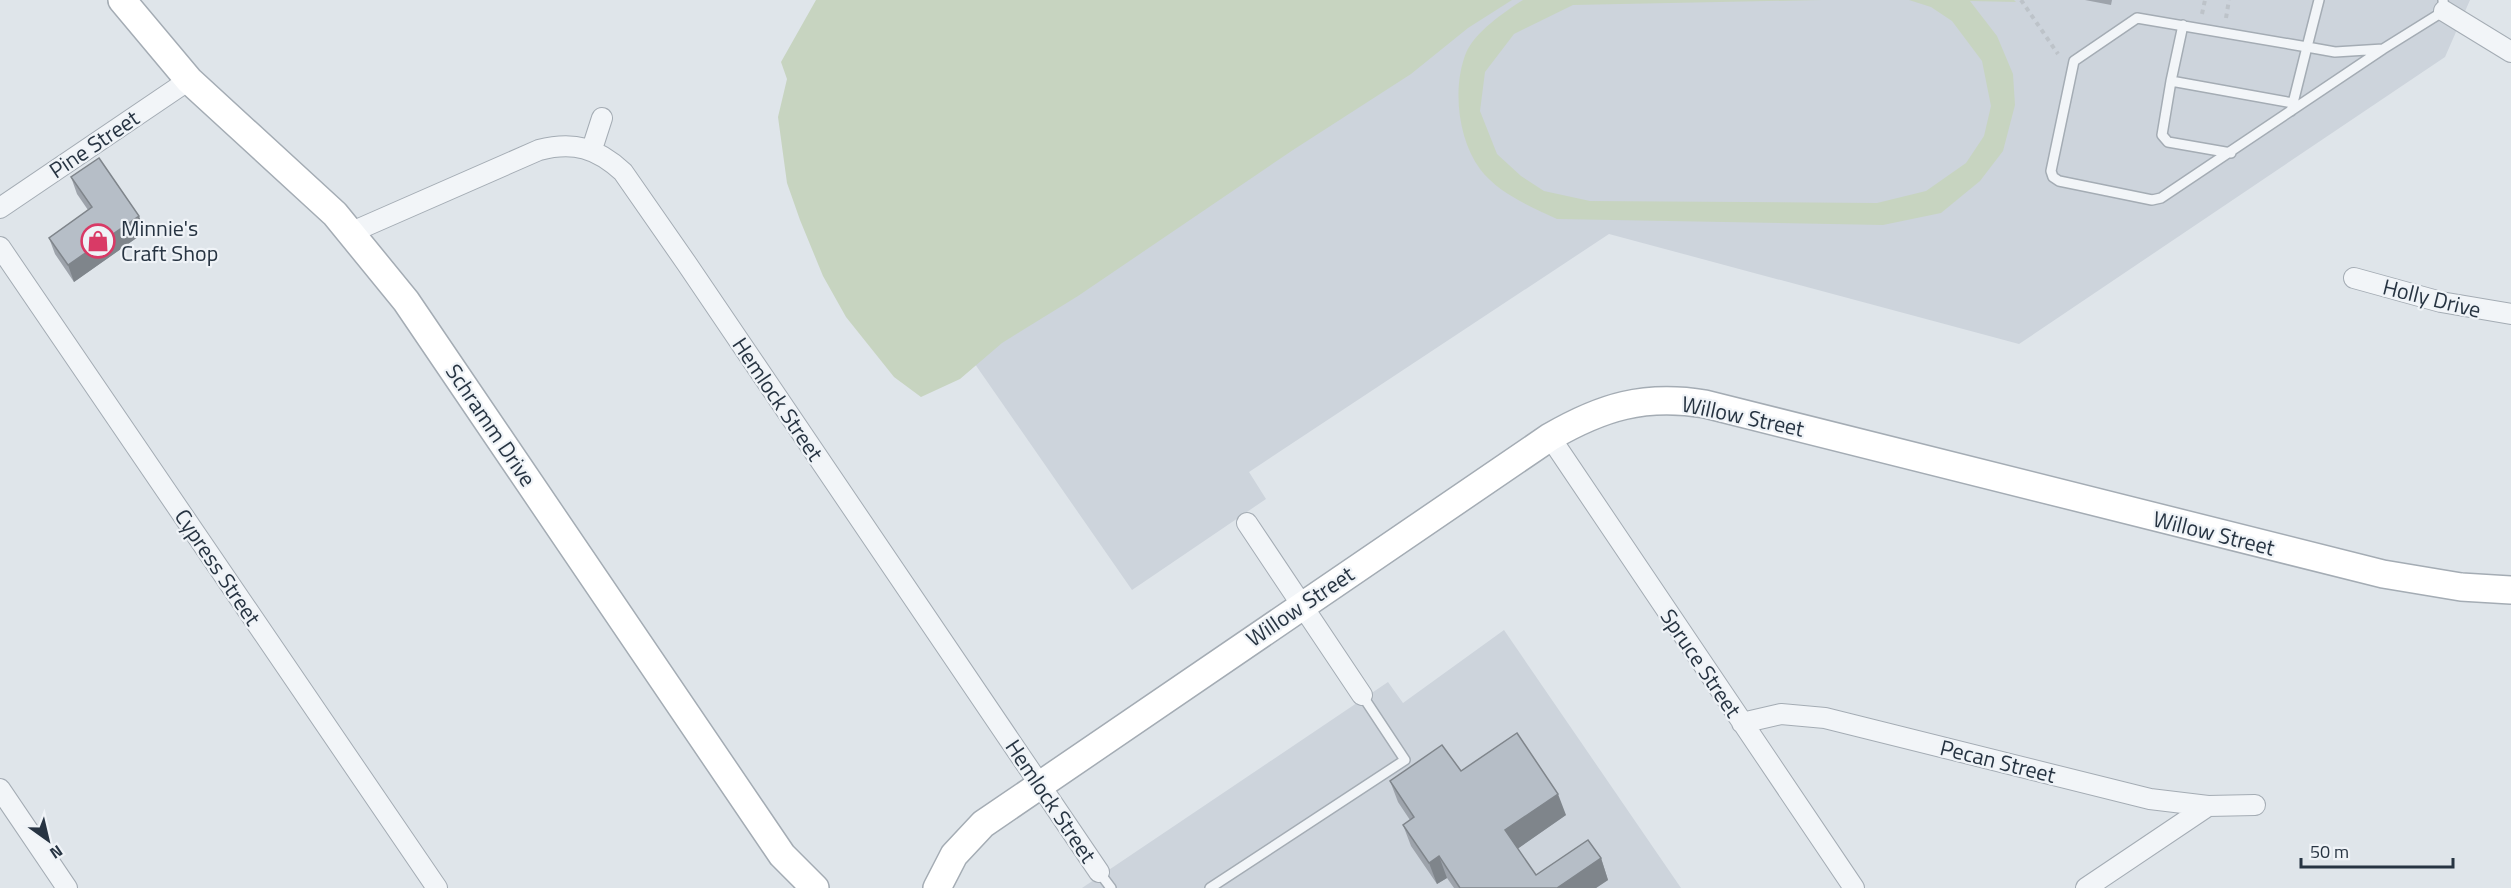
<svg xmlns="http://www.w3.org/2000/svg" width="2511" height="888" font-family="'Titillium Web',sans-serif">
<rect width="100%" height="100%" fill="#dfe5ea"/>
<path fill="#cdd4dc" d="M1442,0H2470L2445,57L2019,344L1609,234L1249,472L1266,499L1132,590L952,331Z
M1504,630L1681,888H1082L1388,682L1403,703Z"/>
<path fill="#c7d4c0" d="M816,0H1512L1468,28L1411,74L1293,150L1078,296L1002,343L960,379L921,397L894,377L846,317L823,276L800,220L787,183L778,117L787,79L781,62Z
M1523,0H1822L1573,5L1514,34L1485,72L1480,111L1497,154L1521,176L1544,191L1590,201L1877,203L1926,191L1966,163L1984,136L1991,106L1982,61L1952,21L1931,7L1909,0H2014L2016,2L1970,1L1997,36L2013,74L2015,105L2003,151L1980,181L1941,213L1883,225L1557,219C1530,206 1499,194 1480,169C1458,139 1452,88 1466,53C1475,32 1504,12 1523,0Z"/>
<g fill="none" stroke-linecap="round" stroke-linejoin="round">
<defs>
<path id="lane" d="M2319,0L2307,47L2335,52L2383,49L2444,11L2443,0
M2183,25L2171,81L2293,103
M2171,81L2162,135L2168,142L2231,153
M2291,111L2307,47L2137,18L2074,61L2051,171L2053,177L2059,181L2152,200L2161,198L2383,49
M1099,872L1111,888
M1210,888L1405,760L1362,695"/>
<path id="street" d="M2444,11L2511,52
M592,149L602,118
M0,208L189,80
M352,232L539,150C574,141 597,148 623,172L687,264L1099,872
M0,247L437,888
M2354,278L2441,302L2511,314
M1550,437L1854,888
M1247,523L1362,695
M1742,723L1781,714L1825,718L2150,799L2208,806L2255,805
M0,789L67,888
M2086,888L2208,806"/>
<path id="secondary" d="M122,0L189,80L335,214L406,301L782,855L815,888
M937,888L954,855L983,824L1550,437C1602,407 1644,394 1705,404L2383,574L2461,587L2511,590"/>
</defs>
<use href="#lane" stroke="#a4acb4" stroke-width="12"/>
<use href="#street" stroke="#a4acb4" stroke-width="22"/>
<use href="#secondary" stroke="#a4acb4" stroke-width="30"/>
<path stroke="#bdc3c9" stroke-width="4" stroke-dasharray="4.5 4.5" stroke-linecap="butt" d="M2021,0L2058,54
M2202,14L2205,0
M2226,18L2229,0"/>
<use href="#lane" stroke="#f2f5f8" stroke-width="9"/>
<use href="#street" stroke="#f2f5f8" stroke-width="20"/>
<use href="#secondary" stroke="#fff" stroke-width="27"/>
</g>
<path fill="#9da3ab" d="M2085,0H2112L2111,5Z
M71,177L145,232L74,282L55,254L49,238L88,210L77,194Z
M1461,771L1566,815L1517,849L1536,875L1601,858L1608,880L1596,888H1454L1447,878L1437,884L1411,846L1403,825L1410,820L1398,802L1390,781Z"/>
<path fill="#7f858b" d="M139,216L145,232L74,282L68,265Z
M1558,794L1566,815L1513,852L1505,830Z
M1439,856L1447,878L1437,884L1429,863Z
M1601,858L1608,880L1596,888H1557Z"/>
<path fill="#b6bec7" stroke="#7f858b" stroke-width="1.5" d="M99,158L139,216L68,265L49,238L92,207L71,177Z
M1517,733L1558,794L1505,830L1536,875L1588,840L1601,858L1557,888H1460L1439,856L1429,863L1403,825L1414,817L1390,781L1442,745L1461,771Z"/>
<defs>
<symbol id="shop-ring" viewBox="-11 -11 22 22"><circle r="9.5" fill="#eff3f7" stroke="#d93a66" stroke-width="1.5"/><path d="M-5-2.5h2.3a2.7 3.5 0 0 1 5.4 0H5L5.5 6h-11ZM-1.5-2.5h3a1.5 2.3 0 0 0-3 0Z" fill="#d93a66"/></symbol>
</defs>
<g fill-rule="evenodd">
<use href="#shop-ring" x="79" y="222" width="38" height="38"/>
</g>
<g text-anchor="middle" stroke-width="4.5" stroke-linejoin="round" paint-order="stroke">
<g font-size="22" fill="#273442" stroke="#eff3f7">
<text transform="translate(94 144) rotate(-34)" y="8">Pine Street</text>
<text transform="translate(2432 298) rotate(14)" y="8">Holly Drive</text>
<text transform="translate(778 399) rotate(56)" y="8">Hemlock Street</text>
<text transform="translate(1743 416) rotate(12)" y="8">Willow Street</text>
<text transform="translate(491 425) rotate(56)" y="8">Schramm Drive</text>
<text transform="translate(2214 533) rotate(14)" y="8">Willow Street</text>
<text transform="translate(218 567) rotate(56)" y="8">Cypress Street</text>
<text transform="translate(1300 606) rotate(-34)" y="8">Willow Street</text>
<text transform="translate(1701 663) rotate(56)" y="8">Spruce Street</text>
<text transform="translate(1998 761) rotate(14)" y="8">Pecan Street</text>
<text transform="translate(1051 801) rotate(56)" y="8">Hemlock Street</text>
</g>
<g font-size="22" fill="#273442" stroke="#eff3f7" text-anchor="start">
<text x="121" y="236">Minnie's<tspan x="121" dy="25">Craft Shop</tspan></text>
</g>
</g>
<g transform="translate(48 840) rotate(146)" stroke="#eff3f7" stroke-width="4.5" paint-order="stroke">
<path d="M0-4.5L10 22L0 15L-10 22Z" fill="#273442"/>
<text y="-9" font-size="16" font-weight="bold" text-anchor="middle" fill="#273442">N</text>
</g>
<path d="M2301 858v9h152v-9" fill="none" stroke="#273442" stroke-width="3"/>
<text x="2310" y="858" font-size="18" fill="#273442" stroke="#eff3f7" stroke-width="4.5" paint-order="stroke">50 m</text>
</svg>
